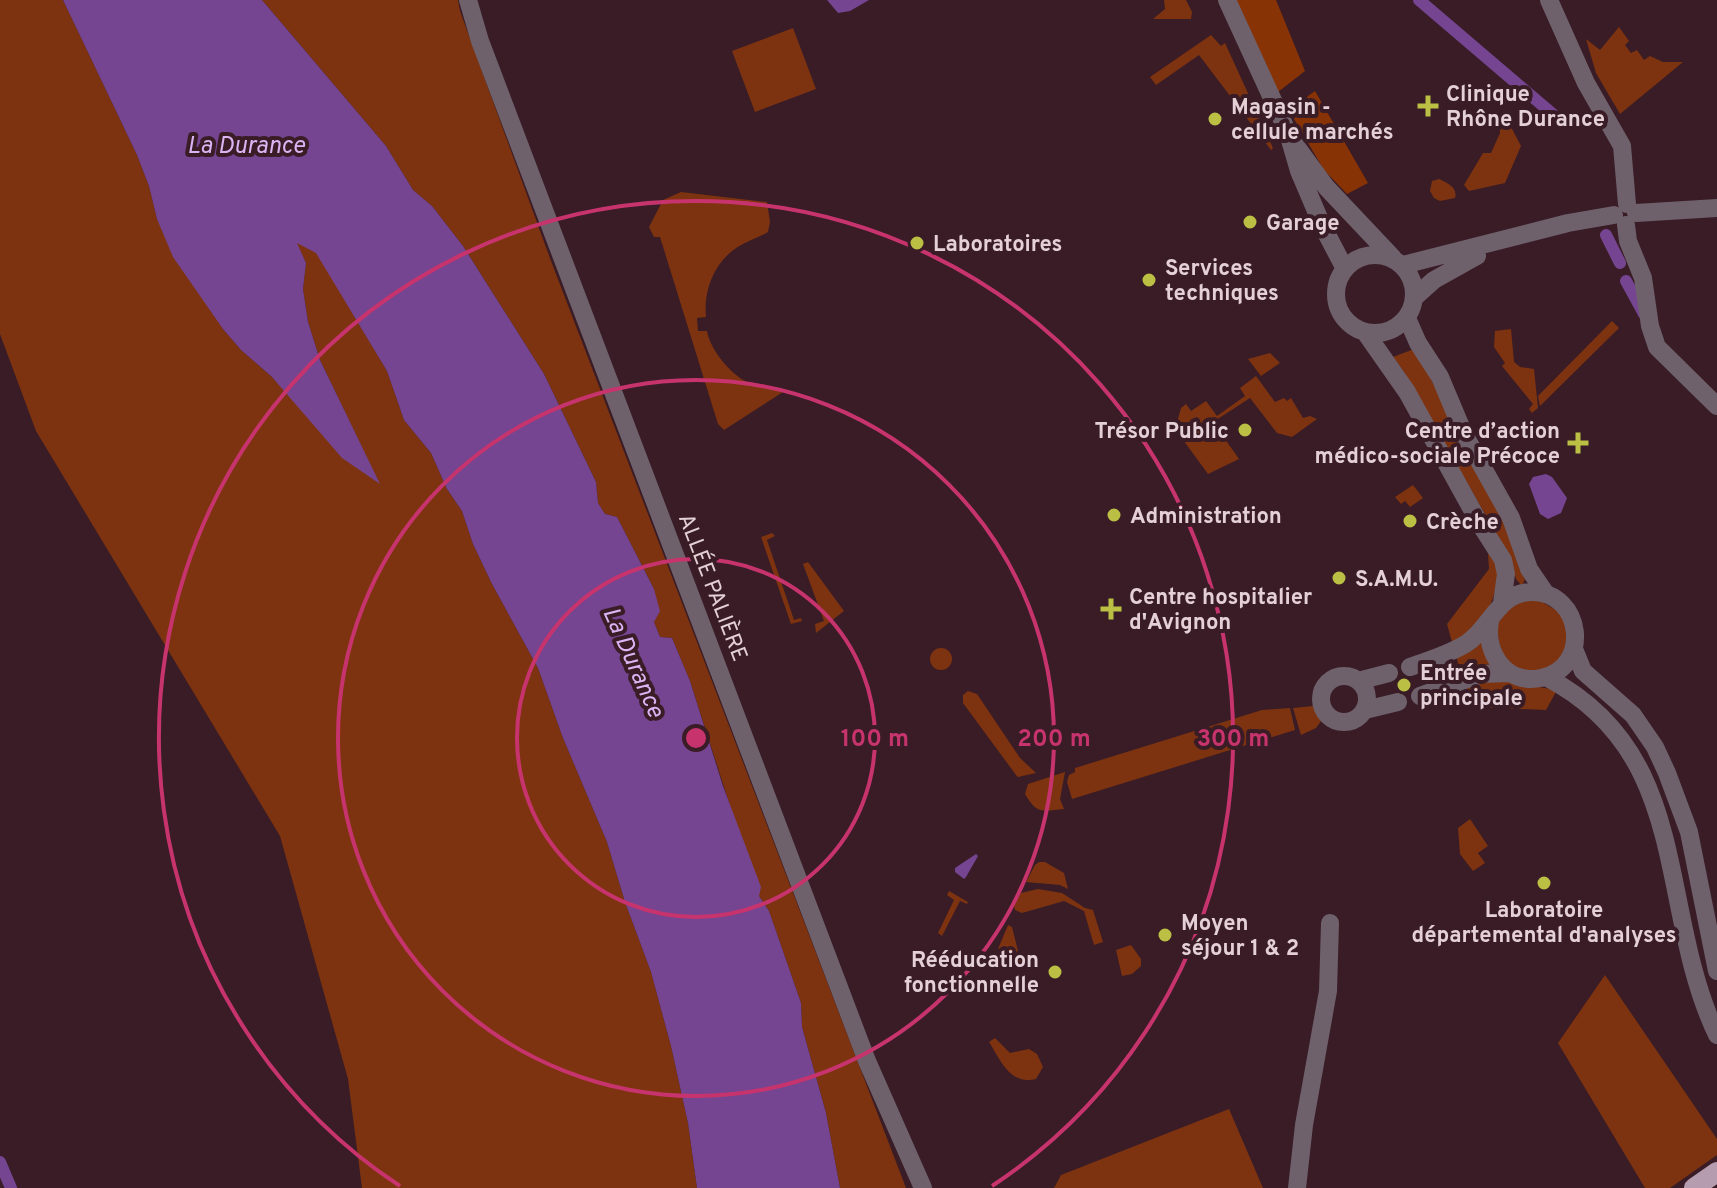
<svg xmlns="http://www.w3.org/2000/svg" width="1717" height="1188" font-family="Overpass,sans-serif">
<rect width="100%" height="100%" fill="#391c26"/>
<path fill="#7d3310" d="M0,0H63L137,155L149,186L157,219L223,329L241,350L272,377L303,410L379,483L320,360L308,322L303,289L306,263L296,242L317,253L387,371L404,420L431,453L447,489L462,511L473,544L492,584L538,668L563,738L607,842L625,902L651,972L671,1046L688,1123L697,1188H362L348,1079L280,836L36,431L0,334Z
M262,0H458L460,11L551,261L906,1188H840L826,1113L802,1027L801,1003L769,911L759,896L690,681L672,638L660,637L654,622V589L617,517L605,514L598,503L596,482L544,374L463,246L432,206L413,190L386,146Z
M1164,0H1186L1192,12L1191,19H1153L1165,9Z
M1619,27L1629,41L1625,45L1631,53L1637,50L1644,60L1650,56L1663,62H1683L1620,114L1596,73L1586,39L1600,50Z
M793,28L816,89L755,112L732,51Z
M1211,35L1221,46L1225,43L1273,148L1271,150L1199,55L1156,85L1150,77Z
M1500,113L1510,125L1521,146L1505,183L1469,191L1464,185L1483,153H1491L1500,133Z
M1439,179C1447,183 1458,187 1455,198L1440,201L1434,198L1430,191L1432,181Z
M681,192L767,202L770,222L768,232C760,237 752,239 745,243C717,256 703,287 706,317L697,318L698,331H707C710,349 730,374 747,382C758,387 774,387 786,390L724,430L718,424L660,237H654L649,227L663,200Z
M1612,321L1619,328L1540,406L1538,396Z
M1511,329L1514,362L1520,367L1534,369L1538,408L1532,413L1529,409L1533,404L1502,366L1505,363L1494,347L1495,331Z
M1414,349L1438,392L1468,460L1503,517L1525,579L1522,586L1516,579L1510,558L1404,372L1393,357Z
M1270,353L1280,363L1261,376L1248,359Z
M1256,376L1275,402L1284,398L1287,401L1291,398L1303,418L1310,416L1317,419L1292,437L1277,433L1250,398L1213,422L1239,459L1208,474L1178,433L1176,426L1181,408L1186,404L1191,411L1206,401L1217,416L1245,396L1240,388Z
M1413,485L1423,498L1410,507L1405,501L1401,504L1395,497Z
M772,533L775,536L767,540L794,620L801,618L802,621L791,624L761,537Z
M1488,553L1499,569C1495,604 1485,625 1452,642L1447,624L1489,569Z
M808,562L844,611L816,633L815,624L824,621L803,564Z
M1534,597L1564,615C1565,623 1569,632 1568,640C1566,679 1498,686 1498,631C1497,625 1497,619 1502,614C1508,605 1524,601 1534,597Z
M1482,639L1491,665L1482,664L1460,671L1456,655Z
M930 659a11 11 0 1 1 22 0a11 11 0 1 1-22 0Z
M1497,680L1557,690L1546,710L1473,707L1466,686Z
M968,691L977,694L1020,758L1036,773L1018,777L1016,775L963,703V695Z
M1313,706L1321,721L1316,728L1301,735L1293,708Z
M1290,708L1295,730L1072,799L1067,782L1069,775L1075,772V768L1262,710Z
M1065,772L1060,799L1064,809C1043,811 1037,815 1025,794L1028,784Z
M1470,819L1488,846L1478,853L1485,863L1473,871L1460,854L1458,828Z
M1039,862H1045L1064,873L1068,889L1060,885L1026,882L1035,865Z
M1038,889L1062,893L1085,908L1093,910L1103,942L1094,945L1084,911L1064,901L1022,913L1015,910L1014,906L1021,893Z
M949,891L968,902L967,904L960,901L942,936L938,933L954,900L947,895Z
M1008,925L1012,927L1021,963L998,949Z
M1131,945L1141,959V966L1132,974L1122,976L1116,950Z
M1605,975L1717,1139V1155L1670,1188H1645L1558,1043Z
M995,1038L1010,1053L1029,1049L1037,1054L1043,1067L1036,1079C1010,1086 1000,1059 989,1042Z
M1229,1109L1263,1188H1054L1061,1175Z"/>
<path fill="#883305" d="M1236,0H1276L1305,71L1278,92Z
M1315,91L1368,183L1347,194L1324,170L1294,119L1308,96Z"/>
<path fill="#754591" d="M63,0H262L386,146L413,190L432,206L463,246L544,374L596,482L598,503L605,514L617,517L654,589L660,611L654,622L660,637L672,638L690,681L723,786L761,887L759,896L769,911L801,1003L802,1027L826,1113L840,1188H697L688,1123L671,1046L651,972L625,902L607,842L563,738L538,668L492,584L473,544L462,511L447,489L431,453L404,420L387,371L316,253L297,243L306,263L303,289L308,322L320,360L380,484L342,458L272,377L241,350L223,329L173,257L157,219L149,186L137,155Z
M827,0H869L850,11L838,13Z
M1546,474L1552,477L1567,498L1561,513L1548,519L1540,514L1529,484L1533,477Z
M976,854L978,856L966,877L964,879L955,872V868Z"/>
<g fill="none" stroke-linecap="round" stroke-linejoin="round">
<path stroke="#754591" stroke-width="12" d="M1419,0L1555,116
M1606,235L1620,263
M1626,281L1644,314
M0,1162L11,1188"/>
<path stroke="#6e616b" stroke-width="18" d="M468,0L480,41L867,1061L923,1188
M1227,0L1288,133L1299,171L1322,225L1345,269
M1549,0L1586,83L1622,146L1627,204
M1296,146L1326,187L1393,258
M1636,213L1717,208
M1626,225L1628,241L1643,278L1650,326L1657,347L1717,406
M1336 294a39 39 0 1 1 78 0a39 39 0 1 1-78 0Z
M1403,265L1568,223L1614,215
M1415,297L1434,280L1477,256
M1407,318L1418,343L1440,377L1464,434L1511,518L1529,569L1546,594
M1365,332L1407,392L1480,524L1503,560L1506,574L1502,603
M1574,649L1583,671L1633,715L1655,747L1667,773L1689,832L1717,971
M1410,667C1429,660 1450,654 1467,643C1491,627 1498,592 1532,592C1583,592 1592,668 1541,678C1506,685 1484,653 1490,621
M1321 699a23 23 0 1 1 46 0a23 23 0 1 1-46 0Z
M1546,677C1694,754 1656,907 1717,1035
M1358,681L1389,673
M1420,696L1481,674L1508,673
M1365,710L1398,702
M1297,1188L1304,1125L1328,991L1330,923"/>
<path stroke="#b59caf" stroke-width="20" d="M1694,1188L1717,1172"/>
</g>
<g fill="none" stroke="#c7346d" stroke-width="4">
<circle cx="696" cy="738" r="179"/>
<circle cx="696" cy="738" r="358"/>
<path d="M400 1186A537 537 0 1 1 992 1186"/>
</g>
<g fill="#bbc044" stroke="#391c26" stroke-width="3">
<path d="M1424 94h8v8h8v8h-8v8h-8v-8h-8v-8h8z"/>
<circle cx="1215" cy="119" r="8"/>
<circle cx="1250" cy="222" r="8"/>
<circle cx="917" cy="243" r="8"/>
<circle cx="1149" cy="280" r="8"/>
<circle cx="1245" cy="430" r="8"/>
<path d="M1574 431h8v8h8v8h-8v8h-8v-8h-8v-8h8z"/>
<circle cx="1114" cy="515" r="8"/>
<circle cx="1410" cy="521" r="8"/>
<circle cx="1339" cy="578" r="8"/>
<path d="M1107 597h8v8h8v8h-8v8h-8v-8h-8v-8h8z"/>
<circle cx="1404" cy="685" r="8"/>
<circle cx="1544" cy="883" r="8"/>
<circle cx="1165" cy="935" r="8"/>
<circle cx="1055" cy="972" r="8"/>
</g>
<g text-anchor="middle" stroke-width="8" stroke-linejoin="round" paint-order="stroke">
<g font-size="22" font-weight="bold" fill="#e4d0d6" stroke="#391c26" text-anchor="start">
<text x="1446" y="101">Clinique<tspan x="1446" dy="25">Rhône Durance</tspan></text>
<text x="1231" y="114">Magasin -<tspan x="1231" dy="25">cellule marchés</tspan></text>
<text x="1266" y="230">Garage</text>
<text x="933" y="251">Laboratoires</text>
<text x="1165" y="275">Services<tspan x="1165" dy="25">techniques</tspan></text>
<text x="1229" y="438" text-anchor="end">Trésor Public</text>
<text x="1560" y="438" text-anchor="end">Centre d’action<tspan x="1560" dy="25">médico-sociale Précoce</tspan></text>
<text x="1130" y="523">Administration</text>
<text x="1426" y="529">Crèche</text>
<text x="1355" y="586">S.A.M.U.</text>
<text x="1129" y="604">Centre hospitalier<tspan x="1129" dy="25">d'Avignon</tspan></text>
<text x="1420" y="680">Entrée<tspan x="1420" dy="25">principale</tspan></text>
<text x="1544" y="917" text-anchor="middle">Laboratoire<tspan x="1544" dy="25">départemental d'analyses</tspan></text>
<text x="1181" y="930">Moyen<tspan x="1181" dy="25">séjour 1 &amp; 2</tspan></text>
<text x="1039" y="967" text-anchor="end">Rééducation<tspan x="1039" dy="25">fonctionnelle</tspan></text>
</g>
<g font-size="22" fill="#e4d0d6" stroke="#391c26">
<text transform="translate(714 587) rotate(69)" y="8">ALLÉE PALIÈRE</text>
</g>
<g font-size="24" font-style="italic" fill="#dab5f3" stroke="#391c26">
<text x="246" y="153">La Durance</text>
<text transform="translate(634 662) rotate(66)" y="8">La Durance</text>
</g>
</g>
<circle cx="696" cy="738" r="12" fill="#c7346d" stroke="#391c26" stroke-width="4"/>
<g font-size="24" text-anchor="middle" font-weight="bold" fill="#c7346d" stroke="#391c26" stroke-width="8" stroke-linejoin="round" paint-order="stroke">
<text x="875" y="746">100 m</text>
<text x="1054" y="746">200 m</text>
<text x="1233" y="746">300 m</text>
</g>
</svg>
